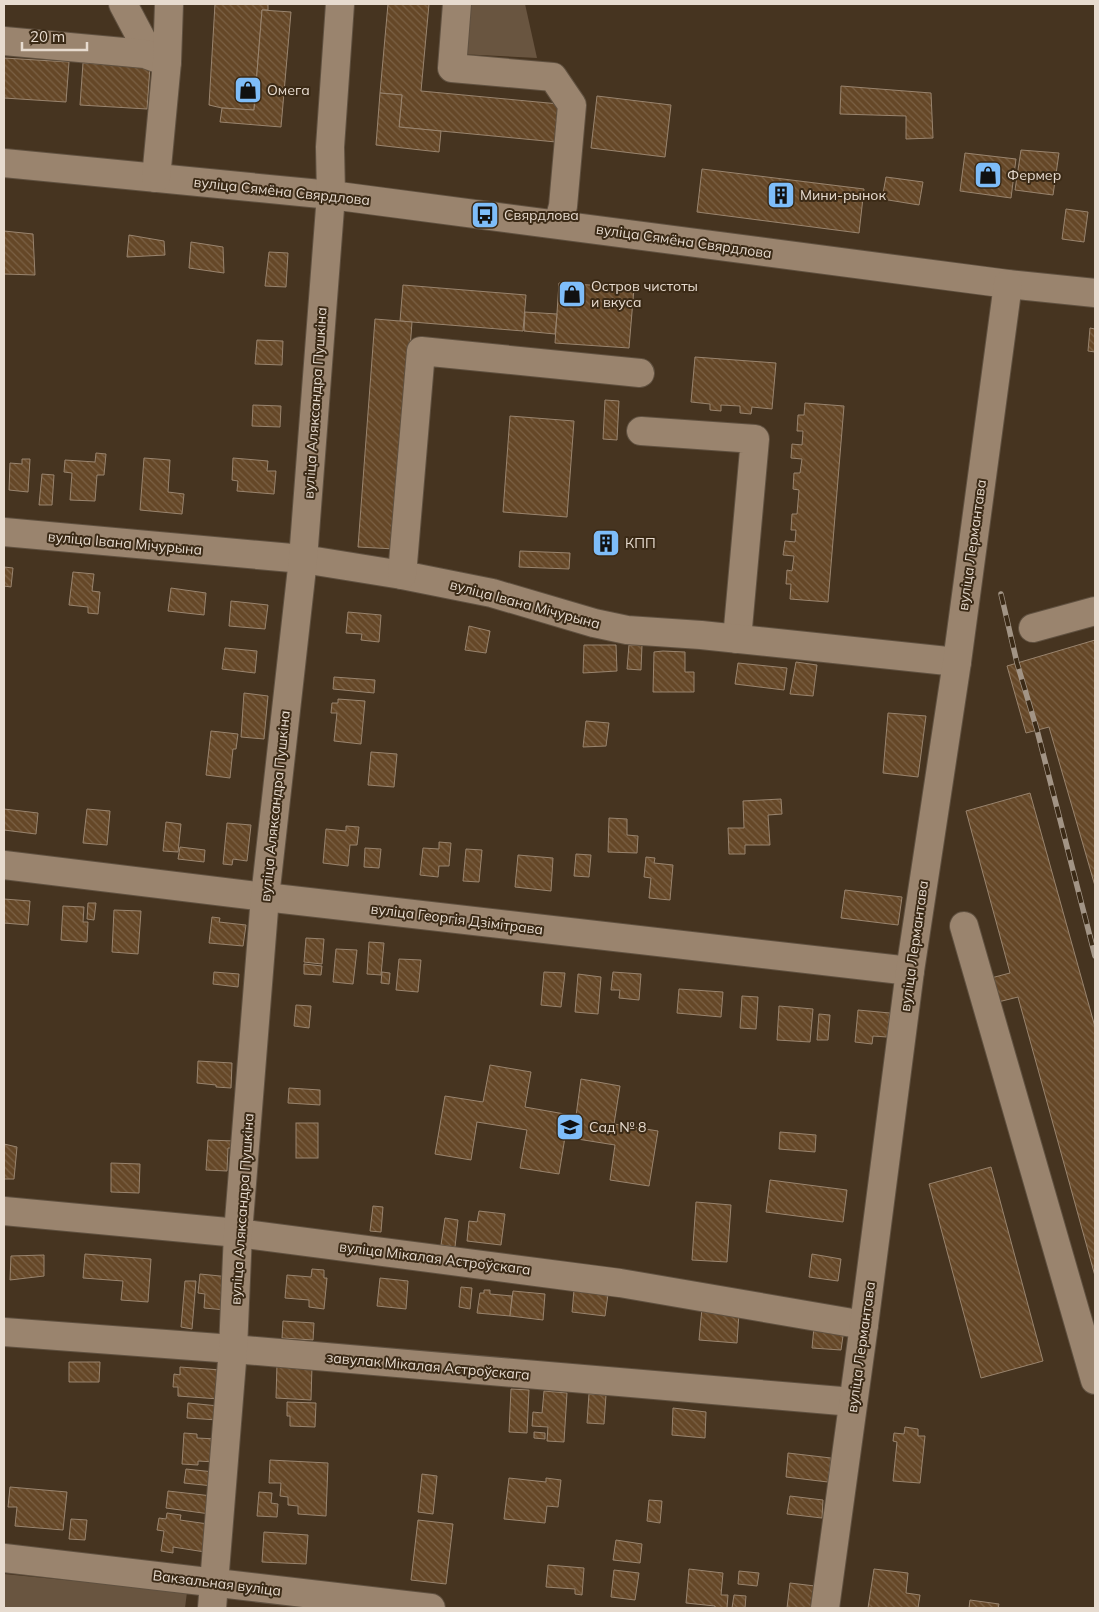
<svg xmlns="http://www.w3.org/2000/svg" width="1099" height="1612" font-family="Mulish,sans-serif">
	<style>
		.park { fill: #695540 }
		.building { fill: url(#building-back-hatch); stroke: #99846e }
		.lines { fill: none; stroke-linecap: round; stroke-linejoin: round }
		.minor-casing { stroke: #605140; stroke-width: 30 }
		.minor { stroke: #9a846e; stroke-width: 28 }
		.rail-casing { stroke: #a29485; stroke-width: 5.5 }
		.rail { stroke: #3b2a16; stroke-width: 4; stroke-dasharray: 11; stroke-linecap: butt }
		.labels { text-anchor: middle; stroke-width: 4; stroke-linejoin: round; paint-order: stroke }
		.poi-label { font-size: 14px; fill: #e7dbcf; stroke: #3b2a16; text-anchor: start }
		.street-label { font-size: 14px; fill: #e7dbcf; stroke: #3b2a16 }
	</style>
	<defs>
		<pattern id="building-back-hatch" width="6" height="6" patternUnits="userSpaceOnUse" patternTransform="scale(1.25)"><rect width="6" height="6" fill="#654727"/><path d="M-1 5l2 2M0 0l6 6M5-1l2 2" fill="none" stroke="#7b6145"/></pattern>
	</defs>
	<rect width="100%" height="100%" fill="#463420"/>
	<g class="park">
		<polygon points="460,4 525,4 537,58 459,54"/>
		<polygon points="4,1574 187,1592 185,1608 4,1608"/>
	</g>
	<g class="building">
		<polygon points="215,4 268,4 268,10 262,10 254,110 222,108 209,105"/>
		<polygon points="388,4 429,4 421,91 559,104 556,142 399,127 402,95 380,93"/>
		<polygon points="262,10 291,12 281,127 220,122 222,108 254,110"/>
		<polygon points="4,58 69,62 66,102 4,98"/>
		<polygon points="83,63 150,67 147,109 80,105"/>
		<polygon points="841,86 931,93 933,138 906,139 906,116 840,114"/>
		<polygon points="380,93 402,95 399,127 441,131 439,152 376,145"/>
		<polygon points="597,96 671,105 665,157 591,148"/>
		<polygon points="1021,150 1059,153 1053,195 1015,190"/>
		<polygon points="965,153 1016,159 1011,198 960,191"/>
		<polygon points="702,169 864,189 859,233 697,212"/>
		<polygon points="886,177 923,182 919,205 882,199"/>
		<polygon points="1066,209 1088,212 1084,242 1062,239"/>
		<polygon points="4,231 33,234 35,275 4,274"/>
		<polygon points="129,235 164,241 165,255 127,257"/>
		<polygon points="191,242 223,247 224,273 189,268"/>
		<polygon points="269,252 288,253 286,287 265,286"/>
		<polygon points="559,283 634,288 629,348 555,343"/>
		<polygon points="403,285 526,295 523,331 400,321"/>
		<polygon points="525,312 557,314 555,334 524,331"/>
		<polygon points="375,319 412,322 395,549 358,547"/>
		<polygon points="1090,328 1095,329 1095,352 1088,351"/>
		<polygon points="257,340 283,341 282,365 255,364"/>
		<polygon points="695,357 776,363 772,409 752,407 751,414 740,413 740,406 721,405 721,411 710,410 710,404 691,402"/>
		<polygon points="605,400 619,401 617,440 603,439"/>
		<polygon points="805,403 844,406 828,602 790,599 791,584 786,584 787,570 792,571 794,556 783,555 785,541 795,542 796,530 791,530 792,514 797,514 799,490 793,489 794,473 800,473 802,459 791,458 792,444 802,445 803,431 797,431 798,415 804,415"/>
		<polygon points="253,405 281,406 280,427 252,426"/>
		<polygon points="510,416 574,421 567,517 503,512"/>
		<polygon points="96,453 106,454 104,475 97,475 95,501 70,500 72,473 64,472 65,460 95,462"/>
		<polygon points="144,458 170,460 168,492 184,494 182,514 140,510"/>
		<polygon points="233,458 268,461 267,471 276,471 274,494 237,491 238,481 232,480"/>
		<polygon points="22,459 30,459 28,492 9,490 10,463 22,464"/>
		<polygon points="42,474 54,475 52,505 39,505"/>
		<polygon points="601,536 611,536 611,550 600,550"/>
		<polygon points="520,551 570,553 569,569 519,567"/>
		<polygon points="4,567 13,568 11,587 4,586"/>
		<polygon points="73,572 94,574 92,591 100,592 98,614 88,613 88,607 69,605"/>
		<polygon points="171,588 206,593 204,615 168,611"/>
		<polygon points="231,601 268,605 265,629 229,626"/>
		<polygon points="348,612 381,615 379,642 361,640 362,634 346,633"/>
		<polygon points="469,626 490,631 486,653 465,650"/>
		<polygon points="1095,640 1095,886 1049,727 1026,733 1007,666"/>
		<polygon points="584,645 616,645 617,671 583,673"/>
		<polygon points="629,645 642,645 641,670 627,669"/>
		<polygon points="225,648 257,651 255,673 222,669"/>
		<polygon points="663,651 685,652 685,672 694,672 694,692 653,692 654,652"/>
		<polygon points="796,662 817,665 813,696 790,694"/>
		<polygon points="738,663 787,668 784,690 735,684"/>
		<polygon points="334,677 375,680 374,693 333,689"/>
		<polygon points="244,693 268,696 264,739 241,737"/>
		<polygon points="338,699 365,701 361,744 334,741 337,713 331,713 332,703 338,703"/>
		<polygon points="888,713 926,716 918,777 883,773"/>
		<polygon points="586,721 609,723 606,746 583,747"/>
		<polygon points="211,731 238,734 236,749 233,749 230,778 206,775"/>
		<polygon points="371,752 397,754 394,787 368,785"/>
		<polygon points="1030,793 1095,1027 1095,1276 1018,997 998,1002 991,978 1010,973 966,811"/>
		<polygon points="781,799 782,814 768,815 770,845 745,845 745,854 729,854 728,828 744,828 743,801"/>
		<polygon points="4,809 38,813 36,834 4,830"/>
		<polygon points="87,809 110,811 107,845 83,843"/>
		<polygon points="609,818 627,819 627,835 638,836 637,853 608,852"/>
		<polygon points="166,822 181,824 178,852 163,851"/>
		<polygon points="227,823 251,825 247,861 233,859 232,865 223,864"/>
		<polygon points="346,826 359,827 357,845 350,845 348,866 323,863 326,829 346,831"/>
		<polygon points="439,842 451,843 449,866 439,866 438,877 420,875 423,848 439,849"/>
		<polygon points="180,847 205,850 204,862 178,859"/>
		<polygon points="365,848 381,849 379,868 364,867"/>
		<polygon points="466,849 482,850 479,882 463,881"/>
		<polygon points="576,854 591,855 589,877 574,876"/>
		<polygon points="518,855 553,858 551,891 515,887"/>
		<polygon points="646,857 655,858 654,863 673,865 670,900 649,898 651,878 644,877"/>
		<polygon points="845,890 902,897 898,925 841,918"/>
		<polygon points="4,899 30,901 28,925 4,923"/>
		<polygon points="88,903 96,903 94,920 87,919"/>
		<polygon points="63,906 84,907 83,922 88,922 87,942 61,940"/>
		<polygon points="114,910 141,911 138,954 112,952"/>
		<polygon points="212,917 220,918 219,922 246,925 243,946 209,943"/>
		<polygon points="306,938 324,939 322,964 304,962"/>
		<polygon points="369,942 384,943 381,975 367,974"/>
		<polygon points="336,949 357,950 353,984 333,982"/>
		<polygon points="399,959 421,960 418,992 396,990"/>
		<polygon points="304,964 322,966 321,975 304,974"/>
		<polygon points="214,972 239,974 238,987 213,984"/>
		<polygon points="382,972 390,973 389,984 381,983"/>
		<polygon points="544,972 565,973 561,1007 541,1005"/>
		<polygon points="613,972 641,974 639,1000 619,998 620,990 611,990"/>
		<polygon points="578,974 601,977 598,1014 575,1012"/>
		<polygon points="679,989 723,992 721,1017 677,1013"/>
		<polygon points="742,996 758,997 756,1029 740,1028"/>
		<polygon points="296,1005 311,1006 309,1028 294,1026"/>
		<polygon points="779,1006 813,1009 810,1042 777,1040"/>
		<polygon points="858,1010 890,1013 887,1037 873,1036 872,1044 855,1042"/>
		<polygon points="819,1014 830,1015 828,1040 817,1040"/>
		<polygon points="198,1061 232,1063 231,1088 216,1087 216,1085 197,1083"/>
		<polygon points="490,1065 531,1072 525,1107 576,1116 581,1079 620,1086 614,1124 658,1131 649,1186 610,1180 615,1145 565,1137 559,1174 520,1168 527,1130 477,1122 471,1160 435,1154 445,1096 483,1102"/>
		<polygon points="289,1088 320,1090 320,1105 288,1103"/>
		<rect x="296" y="1123" width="22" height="35"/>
		<polygon points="780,1132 816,1135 815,1152 779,1149"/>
		<polygon points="208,1140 234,1141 233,1148 228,1148 227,1171 206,1170"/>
		<polygon points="4,1144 17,1147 14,1179 4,1179"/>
		<polygon points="111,1163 140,1164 139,1193 111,1192"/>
		<polygon points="991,1167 1043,1361 981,1378 929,1184"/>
		<polygon points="770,1180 847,1190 843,1222 766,1212"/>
		<polygon points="696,1202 731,1205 727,1262 692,1260"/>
		<polygon points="373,1206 383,1207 381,1232 370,1231"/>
		<polygon points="479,1211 505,1214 501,1245 467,1241 469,1221 477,1222"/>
		<polygon points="445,1218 458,1220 455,1247 441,1245"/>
		<polygon points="85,1254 151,1259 148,1302 121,1300 123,1281 83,1278"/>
		<polygon points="812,1254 841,1259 838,1281 809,1277"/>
		<polygon points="44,1255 44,1276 10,1280 11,1256"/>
		<polygon points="312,1269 324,1270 324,1278 327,1278 324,1309 309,1307 309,1300 285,1298 287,1275 311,1277"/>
		<polygon points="200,1274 230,1277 226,1310 204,1308 205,1294 198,1293"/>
		<polygon points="380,1278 408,1281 406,1309 377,1306"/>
		<polygon points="185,1281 196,1281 192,1329 181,1327"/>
		<polygon points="461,1287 472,1288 470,1309 459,1307"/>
		<polygon points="484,1290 490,1290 490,1294 512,1296 510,1316 477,1313 480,1293 484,1293"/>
		<polygon points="574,1290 608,1294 605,1316 572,1312"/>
		<polygon points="513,1291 545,1294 543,1320 510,1316"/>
		<polygon points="702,1308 739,1313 737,1343 699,1340"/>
		<polygon points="283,1321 314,1323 313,1340 282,1338"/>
		<polygon points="814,1327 844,1329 841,1350 812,1348"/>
		<polygon points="69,1362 100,1362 99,1382 69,1382"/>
		<polygon points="277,1364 312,1366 311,1400 276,1398"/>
		<polygon points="180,1367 221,1370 219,1399 178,1396 178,1387 173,1387 174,1374 180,1375"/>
		<polygon points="511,1389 529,1390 527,1433 509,1432"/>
		<polygon points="544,1391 567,1393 564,1442 547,1441 548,1427 532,1426 533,1412 542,1413"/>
		<polygon points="589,1394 606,1395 604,1424 587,1423"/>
		<polygon points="287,1402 316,1403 315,1427 290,1426 290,1416 287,1416"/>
		<polygon points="188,1403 219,1406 218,1420 187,1418"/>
		<polygon points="673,1408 706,1412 705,1438 672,1435"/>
		<polygon points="905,1427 918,1429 918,1436 925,1436 920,1483 893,1481 897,1442 893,1441 894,1433 904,1434"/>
		<polygon points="534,1432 545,1433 545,1439 534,1438"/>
		<polygon points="184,1433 197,1434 197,1438 217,1439 215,1462 198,1461 198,1465 182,1464"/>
		<polygon points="788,1453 831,1458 828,1482 786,1477"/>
		<polygon points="270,1460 328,1463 326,1516 298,1514 298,1506 288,1505 288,1497 280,1496 281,1483 269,1483"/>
		<polygon points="186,1469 214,1472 213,1486 184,1483"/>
		<polygon points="422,1474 437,1476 433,1514 418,1512"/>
		<polygon points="509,1478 546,1482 546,1478 561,1480 558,1507 547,1506 545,1523 504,1519"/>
		<polygon points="10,1487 67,1492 63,1530 15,1526 17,1507 8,1507"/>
		<polygon points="168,1491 212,1496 210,1514 166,1508"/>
		<polygon points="259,1492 272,1493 271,1503 278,1504 277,1517 257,1516"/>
		<polygon points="790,1496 823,1500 822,1518 787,1514"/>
		<polygon points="649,1500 662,1501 660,1523 647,1521"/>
		<polygon points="167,1513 181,1515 180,1520 208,1524 205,1552 173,1547 173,1553 161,1551 164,1531 157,1530 159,1518 166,1519"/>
		<polygon points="71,1519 87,1520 85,1540 69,1539"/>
		<polygon points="418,1520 453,1524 446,1584 411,1580"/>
		<polygon points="264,1532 308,1535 306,1564 262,1562"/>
		<polygon points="616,1540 642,1544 640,1563 613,1560"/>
		<polygon points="548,1565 584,1568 582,1595 575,1594 575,1589 546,1587"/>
		<polygon points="689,1569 723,1573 721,1595 728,1595 727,1608 715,1608 715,1606 686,1603"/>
		<polygon points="874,1569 908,1573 906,1593 920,1595 918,1608 868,1608"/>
		<polygon points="614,1570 639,1573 635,1600 611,1597"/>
		<polygon points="739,1571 759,1573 757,1586 738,1584"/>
		<polygon points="790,1583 815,1586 813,1608 787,1608"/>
		<polygon points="734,1595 746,1596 745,1608 732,1608"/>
		<polygon points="970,1600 999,1604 998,1608 969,1608"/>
	</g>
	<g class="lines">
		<g class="minor-casing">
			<g id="minor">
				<polyline points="123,4 150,55"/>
				<polyline points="457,4 452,68 553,77 572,105 563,206 558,224"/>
				<polyline points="4,41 145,54 167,62"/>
				<polyline points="4,163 331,195 1008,284 1095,293"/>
				<polyline points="156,178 167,62 169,4"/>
				<polyline points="641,431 755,439 737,639"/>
				<polyline points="4,532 303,559 402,575 492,593 594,623 627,630 701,635 957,662"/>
				<polyline points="402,575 421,351 640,373"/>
				<polyline points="1033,628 1095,611"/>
				<polyline points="4,865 265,897 910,971"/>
				<polyline points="964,926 1095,1380"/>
				<polyline points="4,1211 238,1233 620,1283 864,1325"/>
				<polyline points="4,1332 233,1349 853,1402"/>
				<polyline points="4,1558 431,1608"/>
				<polyline points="212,1608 233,1349 238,1233 265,897 303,559 331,195 330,147 340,4"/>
				<polyline points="825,1608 864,1325 910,971 957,662 1008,284"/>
			</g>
		</g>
		<use href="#minor" class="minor"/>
		<g class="rail-casing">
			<polyline id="rail" points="1001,594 1017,663 1037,730 1095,956"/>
		</g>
		<use href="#rail" class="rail"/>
	</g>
	<defs>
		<g id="shop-square" transform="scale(1.4375)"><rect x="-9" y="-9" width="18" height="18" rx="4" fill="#7ebdf9" stroke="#3b2a16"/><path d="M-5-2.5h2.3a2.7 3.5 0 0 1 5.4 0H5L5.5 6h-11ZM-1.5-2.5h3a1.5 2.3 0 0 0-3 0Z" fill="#111"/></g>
		<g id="building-square" transform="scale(1.4375)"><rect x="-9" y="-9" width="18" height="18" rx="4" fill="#7ebdf9" stroke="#3b2a16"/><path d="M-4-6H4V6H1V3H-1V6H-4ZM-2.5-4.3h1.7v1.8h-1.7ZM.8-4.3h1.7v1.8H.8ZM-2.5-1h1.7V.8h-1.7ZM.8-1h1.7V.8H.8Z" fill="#111"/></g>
		<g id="bus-square" transform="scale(1.4375)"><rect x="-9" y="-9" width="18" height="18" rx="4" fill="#7ebdf9" stroke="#3b2a16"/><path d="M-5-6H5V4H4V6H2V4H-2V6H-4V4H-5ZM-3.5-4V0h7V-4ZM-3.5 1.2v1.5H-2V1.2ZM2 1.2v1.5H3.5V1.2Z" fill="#111"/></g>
		<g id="school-square" transform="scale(1.4375)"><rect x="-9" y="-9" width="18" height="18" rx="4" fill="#7ebdf9" stroke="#3b2a16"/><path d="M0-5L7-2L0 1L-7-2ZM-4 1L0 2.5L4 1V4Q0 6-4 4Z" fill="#111"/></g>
	</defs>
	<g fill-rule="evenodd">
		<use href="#shop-square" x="248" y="90"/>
		<use href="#shop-square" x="988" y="175"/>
		<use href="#building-square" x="781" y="195"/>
		<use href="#bus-square" x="485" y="215"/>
		<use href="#shop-square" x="572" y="294"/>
		<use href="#building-square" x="606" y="543"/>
		<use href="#school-square" x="570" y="1127"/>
	</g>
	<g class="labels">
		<g class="poi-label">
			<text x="267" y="95">Омега</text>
			<text x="1007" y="180">Фермер</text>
			<text x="800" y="200">Мини-рынок</text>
			<text x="504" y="220">Свярдлова</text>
			<text x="591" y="291">Остров чистоты<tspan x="591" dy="16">и вкуса</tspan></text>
			<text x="625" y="548">КПП</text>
			<text x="589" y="1132">Сад № 8</text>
		</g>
		<g class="street-label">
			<text transform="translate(282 191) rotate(6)" y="5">вуліца Сямёна Свярдлова</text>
			<text transform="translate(684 241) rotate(8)" y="5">вуліца Сямёна Свярдлова</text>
			<text transform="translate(315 403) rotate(-86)" y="5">вуліца Аляксандра Пушкіна</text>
			<text transform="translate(125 543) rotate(5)" y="5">вуліца Івана Мічурына</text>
			<text transform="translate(972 545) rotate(-82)" y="5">вуліца Лермантава</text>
			<text transform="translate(525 604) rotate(15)" y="5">вуліца Івана Мічурына</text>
			<text transform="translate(275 806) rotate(-84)" y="5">вуліца Аляксандра Пушкіна</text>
			<text transform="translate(457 919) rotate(7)" y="5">вуліца Георгія Дзімітрава</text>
			<text transform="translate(914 946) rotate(-82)" y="5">вуліца Лермантава</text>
			<text transform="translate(242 1209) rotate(-86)" y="5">вуліца Аляксандра Пушкіна</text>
			<text transform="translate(435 1258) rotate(7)" y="5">вуліца Мікалая Астроўскага</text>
			<text transform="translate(861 1347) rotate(-82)" y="5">вуліца Лермантава</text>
			<text transform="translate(428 1366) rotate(5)" y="5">завулак Мікалая Астроўскага</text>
			<text transform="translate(217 1583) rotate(7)" y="5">Вакзальная вуліца</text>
		</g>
	</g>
	<rect width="1099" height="1612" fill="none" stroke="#e7dbcf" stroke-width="10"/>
	<path d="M22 42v8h65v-8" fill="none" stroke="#e7dbcf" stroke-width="2.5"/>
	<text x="30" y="42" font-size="15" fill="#e7dbcf" stroke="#3b2a16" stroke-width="4" paint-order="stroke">20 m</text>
</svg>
